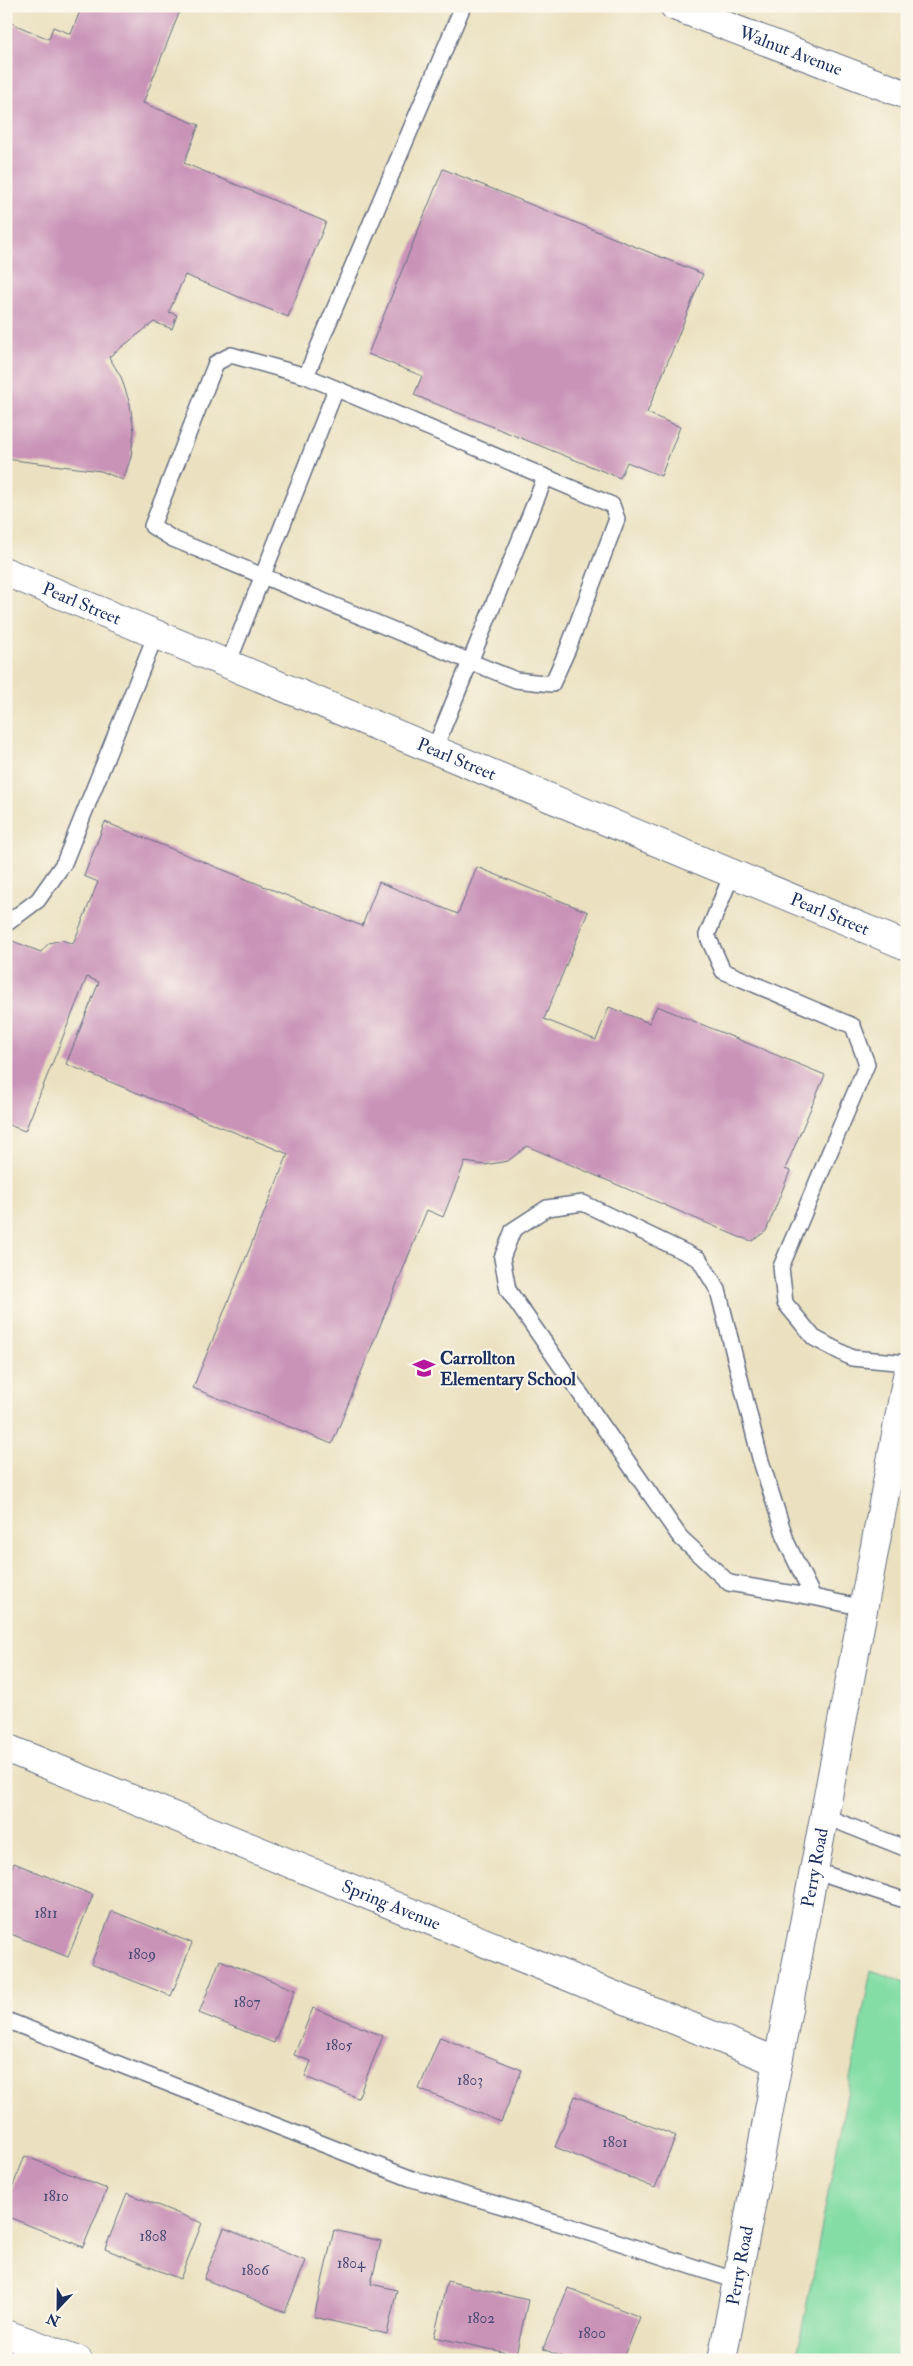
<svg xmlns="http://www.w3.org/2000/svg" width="913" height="2366" font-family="'IM FELL Double Pica',serif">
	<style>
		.green { fill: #83dda4; stroke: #4f8681 }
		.building { fill: #c993b8 }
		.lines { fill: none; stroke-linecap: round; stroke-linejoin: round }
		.lane-casing { stroke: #646d80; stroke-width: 18 }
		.street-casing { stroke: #646d80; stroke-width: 30 }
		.secondary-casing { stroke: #646d80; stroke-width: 30 }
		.lane { stroke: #fff; stroke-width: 15 }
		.street { stroke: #fff; stroke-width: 28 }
		.secondary { stroke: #fff; stroke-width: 28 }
		.labels { text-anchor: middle; stroke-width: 4; stroke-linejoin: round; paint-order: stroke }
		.number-label { font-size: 15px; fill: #464874 }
		.street-label { font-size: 18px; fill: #1b2f5e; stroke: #fbf7ec }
		.poi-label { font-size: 18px; font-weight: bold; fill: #1b2f5e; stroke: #fbf7ec; text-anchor: start }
	</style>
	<rect width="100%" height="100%" fill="#fbf7ec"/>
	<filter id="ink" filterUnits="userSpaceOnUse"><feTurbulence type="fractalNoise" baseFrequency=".02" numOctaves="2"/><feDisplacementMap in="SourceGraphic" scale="10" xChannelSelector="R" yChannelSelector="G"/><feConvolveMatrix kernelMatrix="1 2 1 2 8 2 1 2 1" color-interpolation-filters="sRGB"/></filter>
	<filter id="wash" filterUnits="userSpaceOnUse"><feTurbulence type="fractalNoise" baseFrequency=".0096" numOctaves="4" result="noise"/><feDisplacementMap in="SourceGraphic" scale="20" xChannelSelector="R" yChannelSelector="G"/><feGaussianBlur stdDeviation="1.12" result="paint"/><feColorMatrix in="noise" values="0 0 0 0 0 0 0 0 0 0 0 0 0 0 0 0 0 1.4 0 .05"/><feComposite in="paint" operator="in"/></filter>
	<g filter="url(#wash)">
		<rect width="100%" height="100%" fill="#ebe1c0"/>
		<polygon class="green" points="871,1970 907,1983 907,2360 796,2360"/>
		<g id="blocks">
			<g class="building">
				<polygon points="82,6 182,6 143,103 199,125 184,163 326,222 288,317 185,275 169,312 177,315 172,329 154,322 109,357 121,377 130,404 134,431 131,457 123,480 101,471 6,459 6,21 49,39 53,27 71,34"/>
				<polygon points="443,169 703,274 647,413 680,427 661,476 627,462 620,478 414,395 422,376 368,354"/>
				<polygon points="105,822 362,926 379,882 458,914 477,867 588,912 544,1019 596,1040 609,1007 649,1023 657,1006 825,1075 785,1169 790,1171 766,1231 752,1241 739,1237 527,1146 508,1161 485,1165 465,1162 443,1217 427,1210 332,1444 193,1388 288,1154 66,1064 99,982 87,977 25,1131 6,1124 6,948 10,940 41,952 49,943 62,940 73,944 98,882 84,876"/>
				<polygon points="14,1863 93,1895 68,1957 6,1932 6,1881"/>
				<polygon points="112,1911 192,1943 171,1996 91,1964"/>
				<polygon points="220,1960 295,1990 274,2043 199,2013"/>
				<polygon points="313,2008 383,2036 358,2098 305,2077 311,2061 294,2055"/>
				<polygon points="440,2037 522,2070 501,2122 419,2089"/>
				<polygon points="575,2096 676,2136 655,2188 555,2147"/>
				<polygon points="25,2156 107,2189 83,2247 6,2216 6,2203"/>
				<polygon points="127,2193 202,2223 180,2279 105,2249"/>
				<polygon points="224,2228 306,2261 285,2312 204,2279"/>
				<polygon points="334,2230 381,2241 371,2284 397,2290 387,2334 314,2317"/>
				<polygon points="447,2281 528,2300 516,2355 434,2337"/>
				<polygon points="568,2288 640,2317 623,2360 570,2360 543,2349"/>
			</g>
		</g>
	</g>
	<g filter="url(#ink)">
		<use href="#blocks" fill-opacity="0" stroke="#646d80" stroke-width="1"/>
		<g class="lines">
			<g class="lane-casing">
				<g id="lane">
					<polyline points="306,376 612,505 617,519 567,651 552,684 516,680 471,662 173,539 152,526 216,363 231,355 306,376 463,6"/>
					<polyline points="228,664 336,389"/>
					<polyline points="434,750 545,478"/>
					<polyline points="732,874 707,935 723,971 853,1026 867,1064 781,1267 785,1303 814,1338 852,1358 907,1363"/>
					<polyline points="6,924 38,900 64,863 156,634"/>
					<polyline points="813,1597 787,1543 760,1458 718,1290 699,1259 583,1203 547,1208 513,1230 502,1258 508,1290 680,1537 729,1583 813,1597 864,1608"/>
					<polyline points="824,1816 907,1849"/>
					<polyline points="813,1870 907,1901"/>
					<polyline points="6,2020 412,2179 569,2226 737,2281"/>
				</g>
			</g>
			<g class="street-casing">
				<g id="street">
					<path id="s1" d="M 674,6 L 907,95"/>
					<path id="s2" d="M 6,572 L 907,946"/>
					<path id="s3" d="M 6,1748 L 778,2062"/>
					<polyline points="6,2334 78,2360"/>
				</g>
			</g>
			<g class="secondary-casing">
				<g id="secondary">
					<path id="s4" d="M 722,2360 L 907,1376"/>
				</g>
			</g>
			<use href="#lane" class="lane"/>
			<use href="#street" class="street"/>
			<use href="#secondary" class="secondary"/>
		</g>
	</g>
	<defs>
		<g id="school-bare" transform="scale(1.725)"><path d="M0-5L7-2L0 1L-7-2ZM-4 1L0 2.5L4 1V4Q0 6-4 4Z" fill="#b5179e" stroke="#fbf7ec" stroke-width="2.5" paint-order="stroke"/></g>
	</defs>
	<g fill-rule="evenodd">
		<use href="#school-bare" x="424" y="1368"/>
	</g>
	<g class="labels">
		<g class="number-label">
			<text x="46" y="1918">1811</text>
			<text x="142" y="1959">1809</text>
			<text x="247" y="2007">1807</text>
			<text x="339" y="2050">1805</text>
			<text x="470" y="2085">1803</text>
			<text x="615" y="2147">1801</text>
			<text x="56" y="2201">1810</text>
			<text x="153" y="2241">1808</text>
			<text x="351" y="2268">1804</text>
			<text x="255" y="2275">1806</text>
			<text x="481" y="2323">1802</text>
			<text x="592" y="2338">1800</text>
		</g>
		<g class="street-label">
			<text dy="6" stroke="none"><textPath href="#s1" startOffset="125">Walnut Avenue</textPath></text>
			<text dy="6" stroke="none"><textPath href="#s2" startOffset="82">Pearl Street</textPath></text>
			<text dy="6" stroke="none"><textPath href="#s2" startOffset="488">Pearl Street</textPath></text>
			<text dy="6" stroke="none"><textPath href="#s2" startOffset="892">Pearl Street</textPath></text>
			<text dy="6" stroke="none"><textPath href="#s4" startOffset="501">Perry Road</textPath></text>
			<text dy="6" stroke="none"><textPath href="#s3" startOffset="416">Spring Avenue</textPath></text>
			<text dy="6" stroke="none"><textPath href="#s4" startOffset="96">Perry Road</textPath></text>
		</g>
		<g class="poi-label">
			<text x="440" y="1364">Carrollton<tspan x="440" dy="21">Elementary School</tspan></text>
		</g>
	</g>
	<rect width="913" height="2366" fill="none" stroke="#fbf7ec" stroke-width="25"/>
	<g transform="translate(58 2308) rotate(202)" stroke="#fbf7ec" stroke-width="4" paint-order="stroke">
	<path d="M0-4L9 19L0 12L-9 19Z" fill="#1b2f5e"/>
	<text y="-8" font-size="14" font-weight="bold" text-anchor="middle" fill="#1b2f5e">N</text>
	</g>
</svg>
